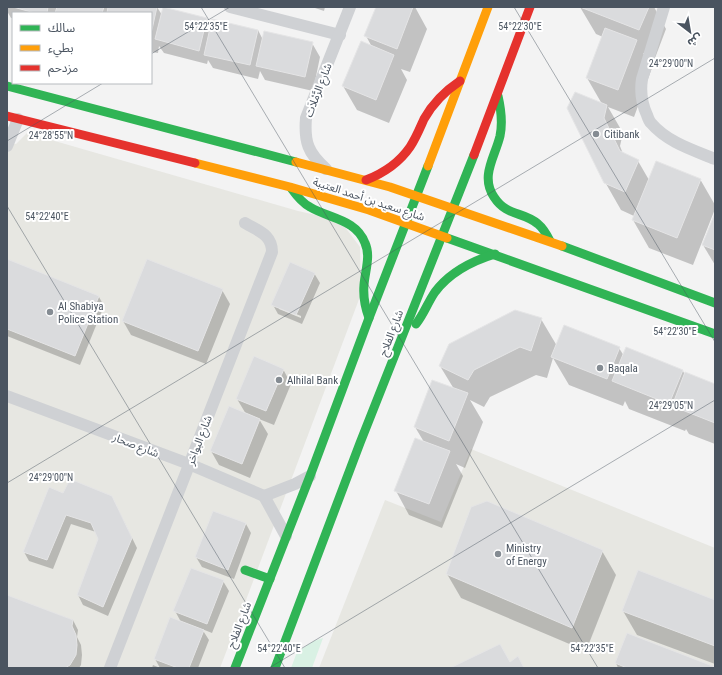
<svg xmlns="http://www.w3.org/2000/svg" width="722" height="675" font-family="'Roboto Condensed','Noto Sans Arabic',sans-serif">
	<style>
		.commercial { fill: #e7e7e2 }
		.green { fill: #d9f1e4 }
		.shadow { fill: #0003; fill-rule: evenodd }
		.building { fill: #dadbdd; stroke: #e5e5e6 }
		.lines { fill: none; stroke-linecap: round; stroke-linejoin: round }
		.street { stroke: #cfd1d4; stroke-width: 12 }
		.fast { stroke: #30b455; stroke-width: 9 }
		.slow { stroke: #ff9f0a; stroke-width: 9 }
		.jam { stroke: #e5322d; stroke-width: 9 }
		.ticks { fill: none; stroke: #4a5460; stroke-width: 1; stroke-opacity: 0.45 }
		.poi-dot { fill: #858c93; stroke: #fff; stroke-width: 1.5 }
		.labels { text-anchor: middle; stroke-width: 4; stroke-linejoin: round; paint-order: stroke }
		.street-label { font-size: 11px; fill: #4a5460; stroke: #fff }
		.poi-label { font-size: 11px; fill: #4a5460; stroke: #fff; text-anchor: start }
		.ticks-label { font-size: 10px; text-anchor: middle; fill: #4a5460; stroke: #fff; stroke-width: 4; stroke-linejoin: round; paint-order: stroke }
	</style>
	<rect width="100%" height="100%" fill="#f3f3f3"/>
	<g class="commercial">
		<polygon points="27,133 298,211 316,215 345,227 360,247 361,294 243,608 220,668 7,668 7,142 16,144"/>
		<polygon points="471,449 715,548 715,668 319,668 385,500 441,522"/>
	</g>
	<polygon class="green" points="323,638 312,668 291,668 297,652 314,641"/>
	<g class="shadow">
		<polygon points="7,7 157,7 162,15 207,19 211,27 258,30 263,40 312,43 320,57 313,91 265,80 260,71 258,79 213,68 208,60 207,64 164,53 159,46 158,53 151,52 151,13 13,13 13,18 11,18 7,11"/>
		<polygon points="312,7 325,7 324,11"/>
		<polygon points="377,7 415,7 427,29 410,72 401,69 407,80 389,123 357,110 343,86 372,47 366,36"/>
		<polygon points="580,7 654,7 666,29 655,58 643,53 652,68 634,117 608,107 623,133 620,146 623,154 638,161 649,180 700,179 715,205 715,209 693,265 649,248 633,220 634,216 621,210 605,182 602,104 587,78 603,37 596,34"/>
		<polygon points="715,215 715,265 703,245"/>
		<polygon points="7,260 99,297 104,306 80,365 7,336"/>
		<path d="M 314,273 L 320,283 L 302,324 L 278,314 L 273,305 ZM 279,307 L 301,316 L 301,318 L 279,309 Z"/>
		<polygon points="222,290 230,304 206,364 131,335 123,321"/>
		<polygon points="541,319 557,346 619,348 624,356 627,348 683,371 685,375 715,385 715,444 689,434 686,429 685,431 629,409 625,401 623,406 569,385 553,358 547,378 536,375 490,397 484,407 470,400 483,422 465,468 456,464 463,476 442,528 409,515 396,491 424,442 415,427 454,389 440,366"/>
		<polygon points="283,369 291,384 274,425 259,419 268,434 250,478 219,465 211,451 246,414 237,399"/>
		<polygon points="63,494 117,507 137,548 108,616 83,605 78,595 100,539 96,532 71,524 53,569 29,561 24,552"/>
		<polygon points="246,524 251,533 234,579 202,567 196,557"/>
		<polygon points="602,551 616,575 586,651 461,598 447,574"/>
		<polygon points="223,581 229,591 212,633 202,629 209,640 198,668 160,668 155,659 181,622 175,611"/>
		<polygon points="7,596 73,620 78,630 77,637 81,645 82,655 81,665 79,668 7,668"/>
		<polygon points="715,601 715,664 637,635 623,611"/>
		<polygon points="616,663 714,668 618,668"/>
		<polygon points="153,665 160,668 152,668"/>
	</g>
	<g class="building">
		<polygon points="13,7 48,7 47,13 35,13"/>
		<polygon points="57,7 104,7 102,13 55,13"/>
		<polygon points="108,7 157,7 151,34 151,13 107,13"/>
		<polygon points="163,7 207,18 199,51 155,39"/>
		<polygon points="376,7 413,7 397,49 364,36"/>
		<polygon points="580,7 649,7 639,30"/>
		<polygon points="212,19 258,30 250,65 204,55"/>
		<polygon points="605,28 637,40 618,90 586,78"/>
		<polygon points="264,31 313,42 305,77 256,66"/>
		<polygon points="361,41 394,55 376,100 342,86"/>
		<polygon points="575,92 607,105 604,118 620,151 639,160 625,192 604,183 567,108"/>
		<polygon points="656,161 701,179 677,238 632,220"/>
		<polygon points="715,213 715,250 702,245"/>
		<polygon points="7,259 99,296 75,356 7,329"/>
		<polygon points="147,259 223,289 198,351 122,321"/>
		<polygon points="290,262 315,273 296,315 271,305"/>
		<polygon points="515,310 542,318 531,351 520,347 474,370 468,380 439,366 449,344"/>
		<polygon points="564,325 620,347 607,379 551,357"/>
		<polygon points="626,347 683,370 669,404 612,381"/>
		<polygon points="254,356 284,369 266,411 236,399"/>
		<polygon points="685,372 715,384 715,423 672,406"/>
		<polygon points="432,380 468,393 449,441 414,427"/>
		<polygon points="229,406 260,419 242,464 210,451"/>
		<polygon points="415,438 450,451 429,504 394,491"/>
		<polygon points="70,479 112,496 132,538 103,607 77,595 98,539 91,523 66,515 47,560 23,552 49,487 63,493"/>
		<polygon points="487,501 603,550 572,628 446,574 471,507"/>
		<polygon points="213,511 246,523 228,570 195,557"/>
		<polygon points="191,568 224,580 207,624 173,611"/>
		<polygon points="638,570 715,600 715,646 622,611"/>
		<polygon points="7,595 73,620 72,626 76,635 77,645 76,655 70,665 65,668 11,668 7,667"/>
		<polygon points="170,617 204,630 189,668 178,668 154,659"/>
		<polygon points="627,633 715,667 715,668 627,668 615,663"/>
		<polygon points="500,644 510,662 518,656 524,668 450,668"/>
	</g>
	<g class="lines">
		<g class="street">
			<polyline points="230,7 340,35"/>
			<path d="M 664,7 L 642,79 C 640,92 641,102 647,115 C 648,118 649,121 651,123 C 667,142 693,150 715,159"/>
			<polyline points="7,146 18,119"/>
			<path d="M 326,169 C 308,153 304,142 306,118 L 350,7"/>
			<polyline points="7,396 189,464 264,496 286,536"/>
			<polyline points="264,496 295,484 310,476"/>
			<path d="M 110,668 L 272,252 C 272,234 258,231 245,223"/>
		</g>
		<g class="fast">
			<polyline points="7,86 296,162"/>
			<path d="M 498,96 C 501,109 503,122 500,136 C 495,157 480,176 494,197 C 507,217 523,211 538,224 C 543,228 547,235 550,241"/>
			<path d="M 291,188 C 296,195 302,203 310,207 C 330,219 356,219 365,243 C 371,256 365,271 364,285 C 363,296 365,307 369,318"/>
			<polyline points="447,238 715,334"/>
			<polyline points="562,246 715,303"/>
			<path d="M 416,324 C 424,314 428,302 435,292 C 450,272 472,261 495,254"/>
			<polyline points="245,570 270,579"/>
			<polyline points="235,668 310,476 369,318 428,166"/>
			<polyline points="275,668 360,443 474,155"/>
		</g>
		<g class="slow">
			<polyline points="296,162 390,187 562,246"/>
			<polyline points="195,163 290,187 369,210 447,238"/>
			<polyline points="428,166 488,7"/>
		</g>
		<g class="jam">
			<polyline points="7,116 195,163"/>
			<polyline points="474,155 530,7"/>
			<path d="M 366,180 C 384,173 399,163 410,147 C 416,138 420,128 424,119 C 433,103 445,91 460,81"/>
		</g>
	</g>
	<path class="ticks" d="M 201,7 L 598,668M 514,7 L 715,342M 151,54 L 230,7M 7,141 L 103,83M 7,206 L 285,668M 7,483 L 715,58M 269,668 L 715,400"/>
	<g class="poi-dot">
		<circle cx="596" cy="134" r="4"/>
		<circle cx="50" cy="312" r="4"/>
		<circle cx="600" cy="368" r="4"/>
		<circle cx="279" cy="380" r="4"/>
		<circle cx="498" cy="554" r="4"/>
	</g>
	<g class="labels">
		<g class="street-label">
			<text transform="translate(318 90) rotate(-69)" y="4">شارع الرَّمْلاَت</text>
			<text transform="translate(369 199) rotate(18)" y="4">شارع سعيد بن أحمد العتيبة</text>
			<text transform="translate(391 333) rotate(-69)" y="4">شارع الفلاح</text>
			<text transform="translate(199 440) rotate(-69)" y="4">شارع البواخر</text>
			<text transform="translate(136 445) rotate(21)" y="4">شارع صحار</text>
			<text transform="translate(239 625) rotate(-69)" y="4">شارع الفلاح</text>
		</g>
		<g class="poi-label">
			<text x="604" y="138">Citibank</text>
			<text x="58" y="310">Al Shabiya<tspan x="58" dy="13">Police Station</tspan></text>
			<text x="608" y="372">Baqala</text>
			<text x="287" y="384">Alhilal Bank</text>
			<text x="506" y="552">Ministry<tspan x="506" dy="13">of Energy</tspan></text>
		</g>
	</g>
	<g class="ticks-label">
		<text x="206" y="30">54°22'35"E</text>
		<text x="520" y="30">54°22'30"E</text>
		<text x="671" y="67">24°29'00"N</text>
		<text x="51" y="139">24°28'55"N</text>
		<text x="47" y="220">54°22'40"E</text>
		<text x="675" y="335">54°22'30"E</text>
		<text x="671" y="409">24°29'05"N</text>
		<text x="51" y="481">24°29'00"N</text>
		<text x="279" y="652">54°22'40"E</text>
		<text x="592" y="652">54°22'35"E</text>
	</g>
	<rect width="722" height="675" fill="none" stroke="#4a5460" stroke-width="16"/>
	<rect x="12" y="12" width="140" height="72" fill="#ffffff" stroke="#b7bbbf"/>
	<rect x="20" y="25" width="20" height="6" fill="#30b455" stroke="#b7bbbf"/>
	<text x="48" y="32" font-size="12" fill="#4a5460">سالك</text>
	<rect x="20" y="45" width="20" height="6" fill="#ff9f0a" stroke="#b7bbbf"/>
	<text x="48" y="52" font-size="12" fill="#4a5460">بطيء</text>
	<rect x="20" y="65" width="20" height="6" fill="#e5322d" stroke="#b7bbbf"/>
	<text x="48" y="72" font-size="12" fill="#4a5460">مزدحم</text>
	<g transform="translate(690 32) rotate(149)" stroke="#ffffff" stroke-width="3" paint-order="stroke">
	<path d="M0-3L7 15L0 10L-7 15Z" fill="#4a5460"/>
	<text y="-6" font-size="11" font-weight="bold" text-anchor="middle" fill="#4a5460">ش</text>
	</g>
</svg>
